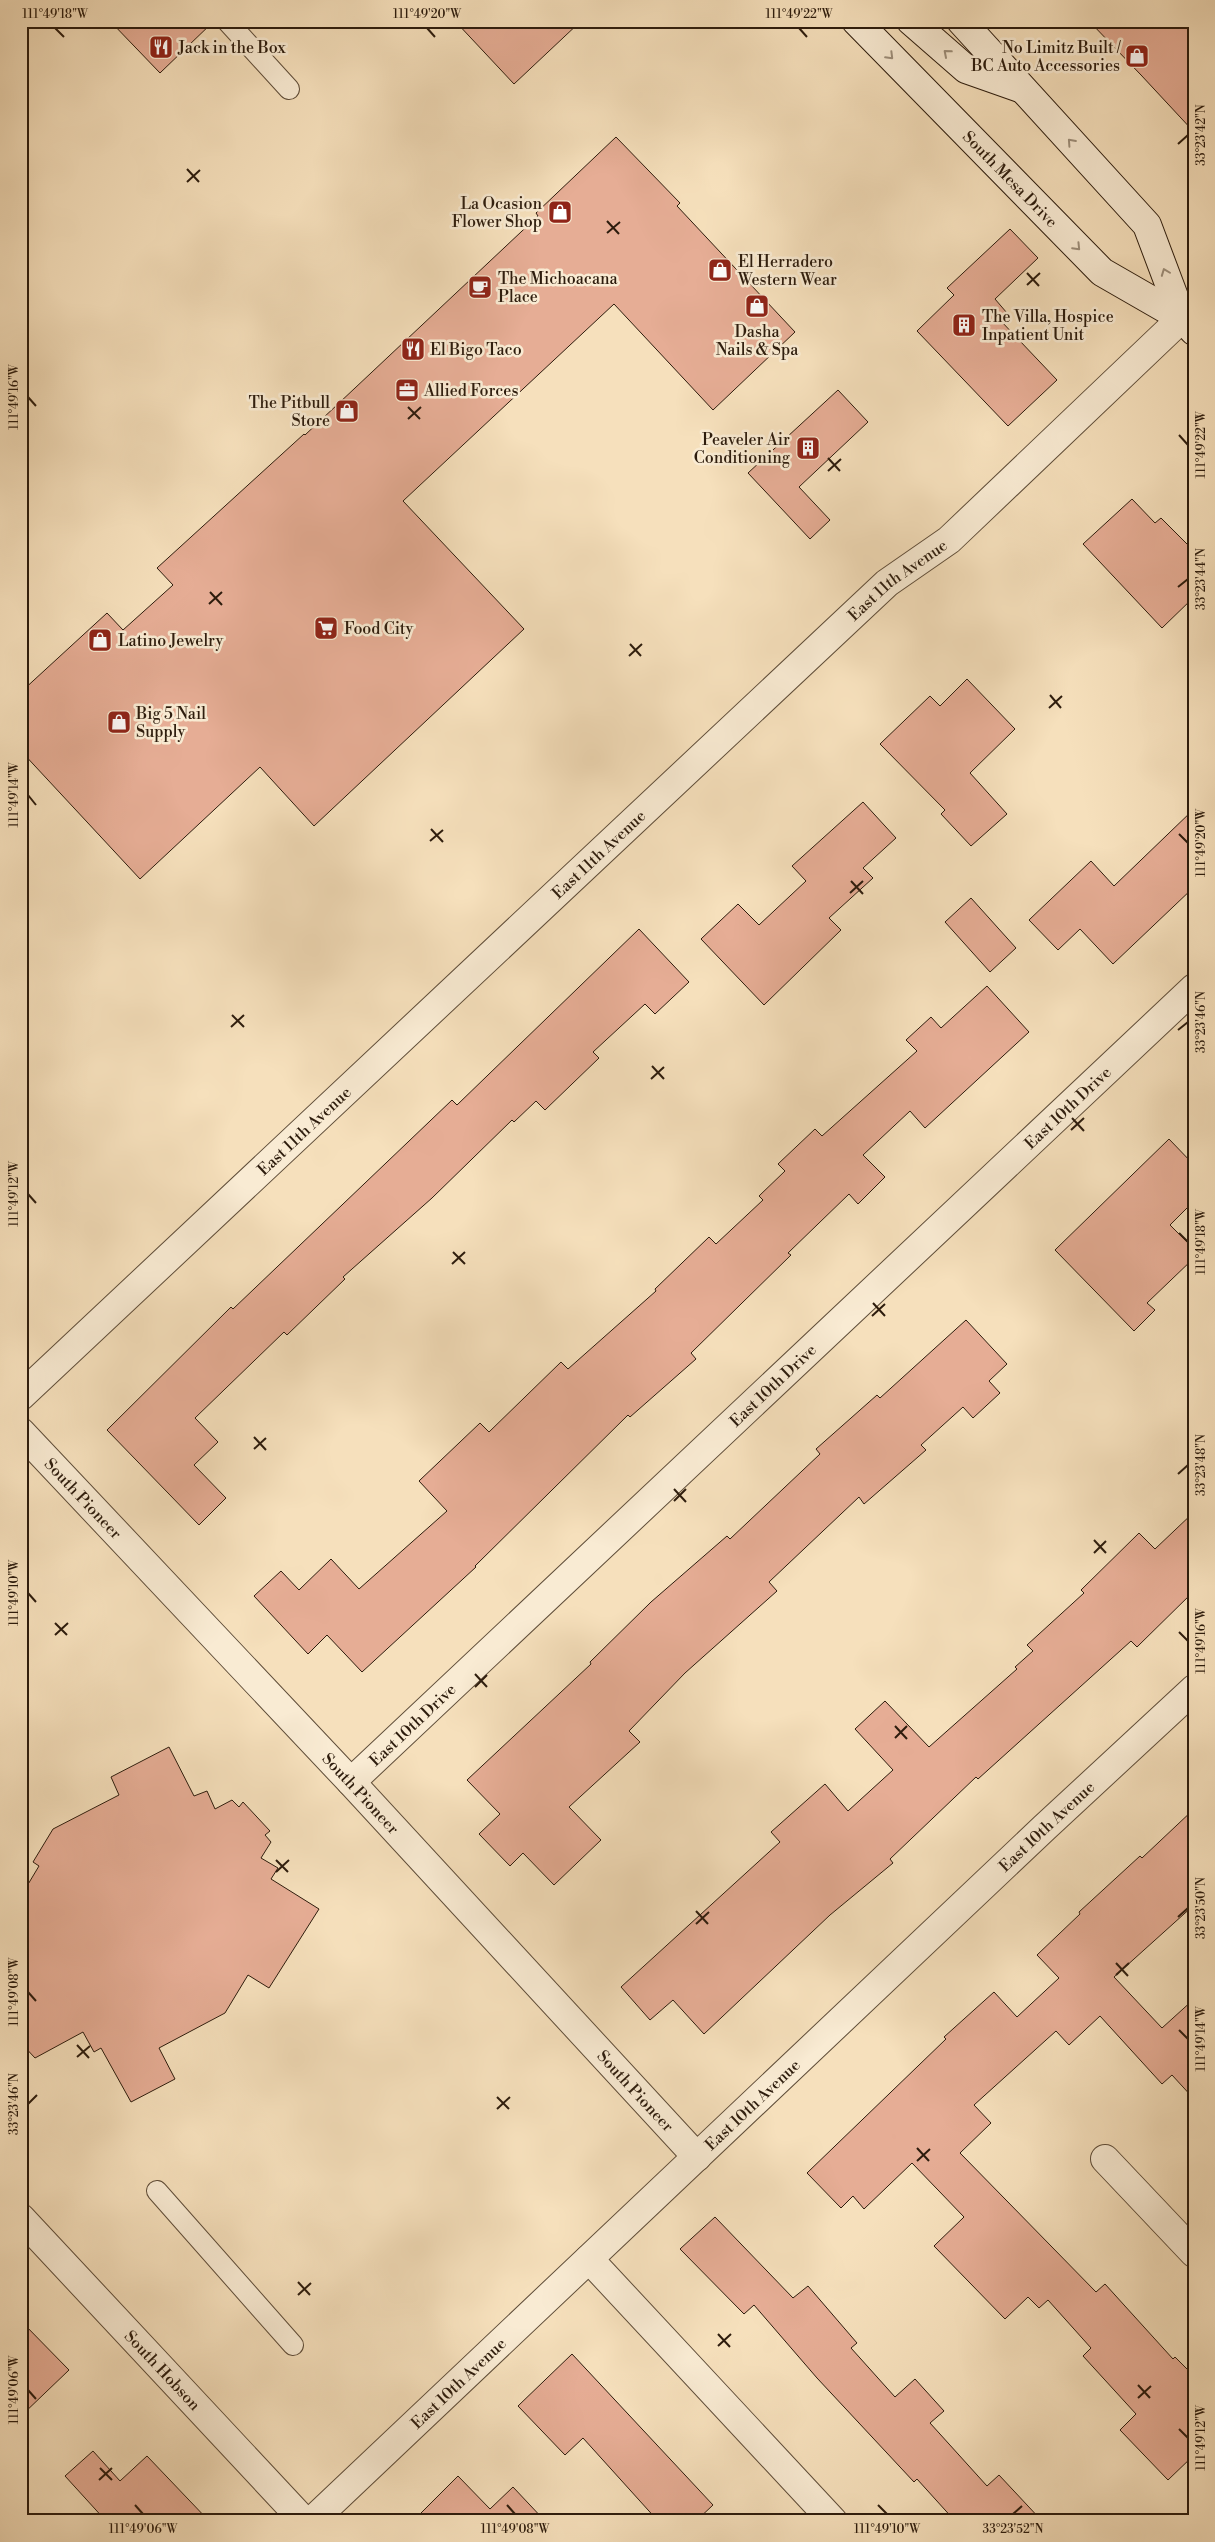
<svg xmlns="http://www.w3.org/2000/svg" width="1215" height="2542" font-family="'Libre Bodoni',serif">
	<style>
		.building { fill: #e6ad95; stroke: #2d1c0d }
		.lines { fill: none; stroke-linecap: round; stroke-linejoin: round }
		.service-casing { stroke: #5f4d39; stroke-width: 22 }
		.minor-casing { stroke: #5f4d39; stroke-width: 30 }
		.secondary-casing { stroke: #2d1c0d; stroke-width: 30 }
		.service { stroke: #f9ebd3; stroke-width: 20 }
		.minor { stroke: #f9ebd3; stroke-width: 28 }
		.secondary { stroke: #f9ebd3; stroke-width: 28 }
		.oneway { stroke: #9d8e7a }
		.ticks { fill: none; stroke: #2d1c0d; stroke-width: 2 }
		.labels { text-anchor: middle; stroke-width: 5; stroke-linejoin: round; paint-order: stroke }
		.poi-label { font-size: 16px; fill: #2d1c0d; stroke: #f9ebd3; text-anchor: start }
		.street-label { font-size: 16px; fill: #2d1c0d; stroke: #f9ebd3 }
		.neatline { fill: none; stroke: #2d1c0d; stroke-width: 2 }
		.ticks-label { font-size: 12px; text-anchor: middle; fill: #2d1c0d }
	</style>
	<rect width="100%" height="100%" fill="#f6e0bc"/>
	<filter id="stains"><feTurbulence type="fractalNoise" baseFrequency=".004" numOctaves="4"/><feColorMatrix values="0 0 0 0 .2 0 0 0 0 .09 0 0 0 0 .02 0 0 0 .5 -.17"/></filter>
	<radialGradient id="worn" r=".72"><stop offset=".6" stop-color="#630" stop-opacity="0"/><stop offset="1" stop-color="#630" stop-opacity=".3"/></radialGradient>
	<g class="building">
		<polygon points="110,21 214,21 160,73"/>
		<polygon points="455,21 581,21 514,84"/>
		<polygon points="1089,21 1194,21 1194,132 1141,75"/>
		<polygon points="616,137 680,203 677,206 795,332 713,410 614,304 403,501 524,629 314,826 260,767 140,879 21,751 21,692 107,613 123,630 173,585 157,568 304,434 305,435 538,216 536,213"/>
		<polygon points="1010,229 1038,258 995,299 1007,313 1000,320 1057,380 1008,426 917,331 954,295 947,288"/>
		<polygon points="838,390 868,422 799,487 830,520 810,539 748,473"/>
		<polygon points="1132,499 1155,523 1161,518 1194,551 1194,597 1162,628 1083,544"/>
		<polygon points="967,679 1015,729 970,773 1007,814 971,846 941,814 945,810 880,744 930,696 940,706"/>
		<polygon points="863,802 896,838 863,868 873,878 829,918 841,930 764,1005 701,939 738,904 759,925 806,881 792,866"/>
		<polygon points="1194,809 1194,887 1113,964 1080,929 1058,950 1029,920 1091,861 1114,886"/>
		<polygon points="971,898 1016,948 990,972 945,922"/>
		<polygon points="639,929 689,982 655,1014 645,1004 593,1052 599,1058 545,1110 536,1101 514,1122 512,1120 432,1198 343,1277 345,1279 287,1335 284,1332 195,1418 218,1442 194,1465 226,1498 199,1525 107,1430 231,1307 233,1309 452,1100 457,1105"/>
		<polygon points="987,986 1029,1032 925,1128 910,1111 863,1155 885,1177 858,1204 849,1194 788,1253 791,1255 691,1353 696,1359 630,1417 628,1415 475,1566 476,1567 362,1672 327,1635 308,1654 254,1596 281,1571 299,1590 331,1559 359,1589 447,1511 419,1481 480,1423 489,1432 561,1362 568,1369 656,1291 655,1289 709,1237 716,1244 763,1200 759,1196 785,1171 778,1164 815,1129 822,1136 917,1051 906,1040 931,1017 941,1028"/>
		<polygon points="1169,1139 1194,1165 1194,1201 1170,1225 1194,1249 1194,1258 1147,1303 1155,1310 1134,1331 1055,1250"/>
		<polygon points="966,1320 1007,1364 989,1381 1000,1393 973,1418 963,1407 921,1445 926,1450 864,1504 859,1497 769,1582 777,1591 685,1673 629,1731 640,1742 569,1807 601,1840 554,1885 523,1853 510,1866 479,1834 500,1814 467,1780 591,1664 590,1662 651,1602 727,1536 730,1539 820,1454 816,1449 877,1395 880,1398"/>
		<polygon points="1194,1512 1194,1591 1137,1647 1131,1641 978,1779 976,1777 890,1859 893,1863 830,1915 704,2034 673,2000 650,2020 621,1987 780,1842 771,1832 825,1784 848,1811 893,1770 855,1729 885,1701 929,1747 1017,1669 1015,1667 1033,1651 1027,1645 1084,1593 1081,1590 1139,1533 1155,1549"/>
		<polygon points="169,1747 194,1796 207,1791 215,1809 232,1800 239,1807 243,1802 270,1831 265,1835 271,1842 261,1858 278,1868 271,1879 319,1909 269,1988 248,1975 225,2013 159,2048 175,2079 131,2102 101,2048 94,2052 83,2032 35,2058 21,2043 21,1896 39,1866 33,1862 53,1829 119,1795 111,1777"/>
		<polygon points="1194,1809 1194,1905 1114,1977 1162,2028 1194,1999 1194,2099 1172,2075 1162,2084 1100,2016 1069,2045 1056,2031 974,2105 991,2123 960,2153 1096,2292 1105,2284 1173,2359 1175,2357 1194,2376 1194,2455 1168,2480 1120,2430 1136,2414 1083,2356 1091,2348 1048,2300 1039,2308 1028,2297 1005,2319 934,2246 964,2217 912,2163 864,2209 853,2196 841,2208 807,2173 946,2039 944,2037 994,1992 1017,2017 1059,1978 1037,1955 1080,1914 1079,1912 1140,1856 1142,1858"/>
		<polygon points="715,2217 793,2298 808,2286 857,2343 851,2348 895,2397 915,2379 944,2411 930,2423 987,2486 999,2475 1042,2521 955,2521 917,2479 914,2482 817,2378 754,2305 744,2314 680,2249"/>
		<polygon points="21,2321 69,2370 21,2416"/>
		<polygon points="572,2354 713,2505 696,2521 658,2521 583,2438 565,2455 518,2406"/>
		<polygon points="93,2451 120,2481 147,2456 209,2521 106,2521 65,2476"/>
		<polygon points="458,2476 490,2509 513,2487 545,2521 413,2521"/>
	</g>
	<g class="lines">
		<g class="service-casing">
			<g id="service">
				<polyline points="227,21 289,89"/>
				<polyline points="157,2191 293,2345"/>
			</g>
		</g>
		<g class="minor-casing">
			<g id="minor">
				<path id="s1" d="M 21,1396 L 887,583 L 949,540 L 1182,318"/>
				<path id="s2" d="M 21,1432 L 351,1782 L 697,2157"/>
				<path id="s3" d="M 351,1782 L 1194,988"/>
				<polyline points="1105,2159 1194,2253"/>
				<path id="s4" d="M 21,2218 L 304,2521"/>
				<polyline points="589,2259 833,2521"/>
				<path id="s5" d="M 312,2521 L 1044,1828 L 1194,1689"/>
			</g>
		</g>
		<g class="secondary-casing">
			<g id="secondary">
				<path id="s6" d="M 856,21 L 1102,272 L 1182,318 L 1194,331"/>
				<polyline points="911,21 966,69 1020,88"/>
				<polyline points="961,21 1147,225 1182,318"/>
			</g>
		</g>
		<use href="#service" class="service"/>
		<use href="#minor" class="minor"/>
		<use href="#secondary" class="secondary"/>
	</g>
	<defs><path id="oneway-chevron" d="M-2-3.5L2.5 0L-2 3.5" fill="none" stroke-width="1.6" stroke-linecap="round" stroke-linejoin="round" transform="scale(1.25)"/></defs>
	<g class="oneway">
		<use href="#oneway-chevron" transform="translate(947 53) rotate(-139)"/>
		<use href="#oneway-chevron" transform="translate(890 56) rotate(45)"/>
		<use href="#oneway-chevron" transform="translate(1071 142) rotate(-132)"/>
		<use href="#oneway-chevron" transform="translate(1077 247) rotate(46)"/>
		<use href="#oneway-chevron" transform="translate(1165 272) rotate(-111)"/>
	</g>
	<path class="ticks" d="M 55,28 L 64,37M 427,28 L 435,37M 799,28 L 807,37M 1178,144 L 1188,135M 187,169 L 199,182M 187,182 L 200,170M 607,221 L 619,234M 607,233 L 620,222M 1027,273 L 1039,286M 1027,285 L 1040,273M 28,397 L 36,406M 408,407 L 420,419M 408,419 L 421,407M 1179,435 L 1188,445M 828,458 L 840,471M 828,471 L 841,459M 1178,587 L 1188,579M 210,592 L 222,605M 209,604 L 222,592M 630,644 L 641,656M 629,656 L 642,644M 1050,695 L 1061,708M 1049,708 L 1062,696M 28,795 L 36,805M 431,829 L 443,842M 1179,834 L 1188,843M 430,841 L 443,830M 851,881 L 863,894M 850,893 L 863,881M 232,1015 L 244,1027M 231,1027 L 244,1015M 1178,1030 L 1188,1022M 652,1066 L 664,1079M 651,1079 L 664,1067M 1072,1118 L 1084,1131M 1071,1130 L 1084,1118M 28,1194 L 36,1203M 1179,1233 L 1188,1242M 453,1252 L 465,1264M 452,1264 L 465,1252M 873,1303 L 885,1316M 872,1316 L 885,1304M 254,1437 L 266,1450M 254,1449 L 266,1438M 1178,1474 L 1188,1465M 674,1489 L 686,1502M 674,1501 L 686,1489M 1094,1540 L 1106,1553M 1094,1553 L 1106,1541M 28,1593 L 36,1602M 55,1623 L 67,1635M 1179,1632 L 1188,1641M 55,1635 L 68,1623M 475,1674 L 487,1687M 475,1687 L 487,1675M 895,1726 L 907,1739M 895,1738 L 907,1726M 276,1860 L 288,1872M 276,1872 L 289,1860M 696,1911 L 708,1924M 1178,1917 L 1188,1908M 696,1924 L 709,1912M 1116,1963 L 1128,1976M 1116,1975 L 1129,1963M 28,1992 L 36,2001M 1179,2030 L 1188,2039M 77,2045 L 89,2058M 77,2057 L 90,2046M 497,2097 L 509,2109M 28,2104 L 37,2095M 497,2109 L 510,2097M 917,2148 L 929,2161M 917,2161 L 930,2149M 298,2282 L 310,2295M 298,2295 L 311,2283M 718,2334 L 730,2347M 718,2346 L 731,2334M 1138,2385 L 1150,2398M 28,2390 L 36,2399M 1138,2398 L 1151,2386M 1179,2429 L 1188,2438M 100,2468 L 112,2480M 99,2480 L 112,2468M 135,2505 L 143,2514M 507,2505 L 515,2514M 878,2505 L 887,2514M 1013,2514 L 1022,2506"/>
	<defs>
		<g id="restaurant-square" transform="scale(1.25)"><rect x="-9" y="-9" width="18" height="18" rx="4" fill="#8f2418" stroke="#f9ebd3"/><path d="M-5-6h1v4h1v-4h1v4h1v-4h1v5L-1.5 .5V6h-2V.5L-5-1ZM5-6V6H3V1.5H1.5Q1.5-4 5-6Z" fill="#fff"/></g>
		<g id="shop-square" transform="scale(1.25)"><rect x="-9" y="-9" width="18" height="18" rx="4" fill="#8f2418" stroke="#f9ebd3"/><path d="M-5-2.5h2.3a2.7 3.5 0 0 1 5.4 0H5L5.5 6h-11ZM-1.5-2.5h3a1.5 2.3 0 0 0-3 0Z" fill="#fff"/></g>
		<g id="cafe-square" transform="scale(1.25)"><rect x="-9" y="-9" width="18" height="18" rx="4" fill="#8f2418" stroke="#f9ebd3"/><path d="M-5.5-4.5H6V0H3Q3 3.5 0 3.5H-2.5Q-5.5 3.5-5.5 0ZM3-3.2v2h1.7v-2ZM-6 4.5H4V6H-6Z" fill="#fff"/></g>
		<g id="building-square" transform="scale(1.25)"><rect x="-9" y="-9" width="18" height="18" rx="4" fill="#8f2418" stroke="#f9ebd3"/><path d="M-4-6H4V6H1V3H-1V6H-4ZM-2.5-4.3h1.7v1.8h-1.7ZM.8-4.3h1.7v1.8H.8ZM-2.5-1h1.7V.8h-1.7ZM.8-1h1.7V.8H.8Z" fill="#fff"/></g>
		<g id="office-square" transform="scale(1.25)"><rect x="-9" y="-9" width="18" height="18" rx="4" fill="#8f2418" stroke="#f9ebd3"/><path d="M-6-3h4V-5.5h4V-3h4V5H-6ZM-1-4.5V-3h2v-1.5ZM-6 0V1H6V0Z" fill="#fff"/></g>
		<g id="supermarket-square" transform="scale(1.25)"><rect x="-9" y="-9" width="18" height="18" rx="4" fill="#8f2418" stroke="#f9ebd3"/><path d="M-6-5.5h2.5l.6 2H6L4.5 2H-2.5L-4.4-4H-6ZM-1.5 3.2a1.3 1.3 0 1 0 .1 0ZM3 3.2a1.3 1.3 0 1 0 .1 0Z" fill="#fff"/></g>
	</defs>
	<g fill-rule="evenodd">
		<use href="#restaurant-square" x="161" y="47"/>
		<use href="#shop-square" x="1137" y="56"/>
		<use href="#shop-square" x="560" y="212"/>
		<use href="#shop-square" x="720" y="270"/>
		<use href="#cafe-square" x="480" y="287"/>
		<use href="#shop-square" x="757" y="306"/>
		<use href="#building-square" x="964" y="325"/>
		<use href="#restaurant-square" x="413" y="349"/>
		<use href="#office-square" x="407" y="390"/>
		<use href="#shop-square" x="347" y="411"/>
		<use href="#building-square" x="808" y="448"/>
		<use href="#supermarket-square" x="326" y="628"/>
		<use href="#shop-square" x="100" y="640"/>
		<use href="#shop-square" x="119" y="722"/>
	</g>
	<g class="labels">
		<g class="poi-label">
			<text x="178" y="53">Jack in the Box</text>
			<text x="1120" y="53" text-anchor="end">No Limitz Built /<tspan x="1120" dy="18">BC Auto Accessories</tspan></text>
			<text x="542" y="209" text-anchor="end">La Ocasion<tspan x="542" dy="18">Flower Shop</tspan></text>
			<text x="738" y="267">El Herradero<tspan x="738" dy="18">Western Wear</tspan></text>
			<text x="498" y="284">The Michoacana<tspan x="498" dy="18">Place</tspan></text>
			<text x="982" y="322">The Villa, Hospice<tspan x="982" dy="18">Inpatient Unit</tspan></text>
			<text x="757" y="337" text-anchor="middle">Dasha<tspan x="757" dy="18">Nails &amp; Spa</tspan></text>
			<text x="430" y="355">El Bigo Taco</text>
			<text x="424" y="396">Allied Forces</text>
			<text x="330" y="408" text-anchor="end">The Pitbull<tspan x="330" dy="18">Store</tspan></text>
			<text x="790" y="445" text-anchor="end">Peaveler Air<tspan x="790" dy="18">Conditioning</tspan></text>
			<text x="344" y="634">Food City</text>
			<text x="118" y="646">Latino Jewelry</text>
			<text x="136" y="719">Big 5 Nail<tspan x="136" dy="18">Supply</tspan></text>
		</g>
		<g class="street-label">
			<text dy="6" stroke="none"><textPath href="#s6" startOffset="221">South Mesa Drive</textPath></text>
			<text dy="6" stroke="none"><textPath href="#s1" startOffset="1198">East 11th Avenue</textPath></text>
			<text dy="6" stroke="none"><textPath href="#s1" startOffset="792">East 11th Avenue</textPath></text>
			<text dy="6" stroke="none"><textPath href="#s3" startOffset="984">East 10th Drive</textPath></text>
			<text dy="6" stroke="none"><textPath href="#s1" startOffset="388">East 11th Avenue</textPath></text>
			<text dy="6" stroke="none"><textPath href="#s3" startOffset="579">East 10th Drive</textPath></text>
			<text dy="6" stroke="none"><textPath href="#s2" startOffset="91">South Pioneer</textPath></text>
			<text dy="6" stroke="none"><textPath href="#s3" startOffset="84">East 10th Drive</textPath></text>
			<text dy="6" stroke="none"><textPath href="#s2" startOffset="496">South Pioneer</textPath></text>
			<text dy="6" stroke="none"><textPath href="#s5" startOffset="1011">East 10th Avenue</textPath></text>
			<text dy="6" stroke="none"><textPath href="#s2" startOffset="901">South Pioneer</textPath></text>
			<text dy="6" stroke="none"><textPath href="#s5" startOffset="606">East 10th Avenue</textPath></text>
			<text dy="6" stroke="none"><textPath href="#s4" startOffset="208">South Hobson</textPath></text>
			<text dy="6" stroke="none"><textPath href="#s5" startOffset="201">East 10th Avenue</textPath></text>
		</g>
	</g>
	<rect width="1215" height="2542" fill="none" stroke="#f6e0bc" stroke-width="55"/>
	<rect x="28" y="28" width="1160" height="2486" class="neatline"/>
	<g class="ticks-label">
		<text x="55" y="18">111°49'18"W</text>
		<text x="427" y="18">111°49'20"W</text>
		<text x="799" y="18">111°49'22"W</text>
		<text transform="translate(1201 135) rotate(-90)" y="4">33°23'42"N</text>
		<text transform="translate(14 397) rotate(-90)" y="4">111°49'16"W</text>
		<text transform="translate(1201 445) rotate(-90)" y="4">111°49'22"W</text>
		<text transform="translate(1201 579) rotate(-90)" y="4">33°23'44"N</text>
		<text transform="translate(14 795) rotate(-90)" y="4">111°49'14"W</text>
		<text transform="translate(1201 843) rotate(-90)" y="4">111°49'20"W</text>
		<text transform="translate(1201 1022) rotate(-90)" y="4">33°23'46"N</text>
		<text transform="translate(14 1194) rotate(-90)" y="4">111°49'12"W</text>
		<text transform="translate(1201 1242) rotate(-90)" y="4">111°49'18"W</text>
		<text transform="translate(1201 1465) rotate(-90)" y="4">33°23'48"N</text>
		<text transform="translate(14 1593) rotate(-90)" y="4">111°49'10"W</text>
		<text transform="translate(1201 1641) rotate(-90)" y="4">111°49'16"W</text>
		<text transform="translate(1201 1908) rotate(-90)" y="4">33°23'50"N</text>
		<text transform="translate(14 1992) rotate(-90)" y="4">111°49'08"W</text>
		<text transform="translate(1201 2039) rotate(-90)" y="4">111°49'14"W</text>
		<text transform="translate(14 2104) rotate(-90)" y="4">33°23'46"N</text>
		<text transform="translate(14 2390) rotate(-90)" y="4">111°49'06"W</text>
		<text transform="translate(1201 2438) rotate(-90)" y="4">111°49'12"W</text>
		<text x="143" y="2533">111°49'06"W</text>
		<text x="515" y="2533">111°49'08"W</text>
		<text x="887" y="2533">111°49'10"W</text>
		<text x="1013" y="2533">33°23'52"N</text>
	</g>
	<rect width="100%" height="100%" filter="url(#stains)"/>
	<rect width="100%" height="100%" fill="url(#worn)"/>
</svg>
